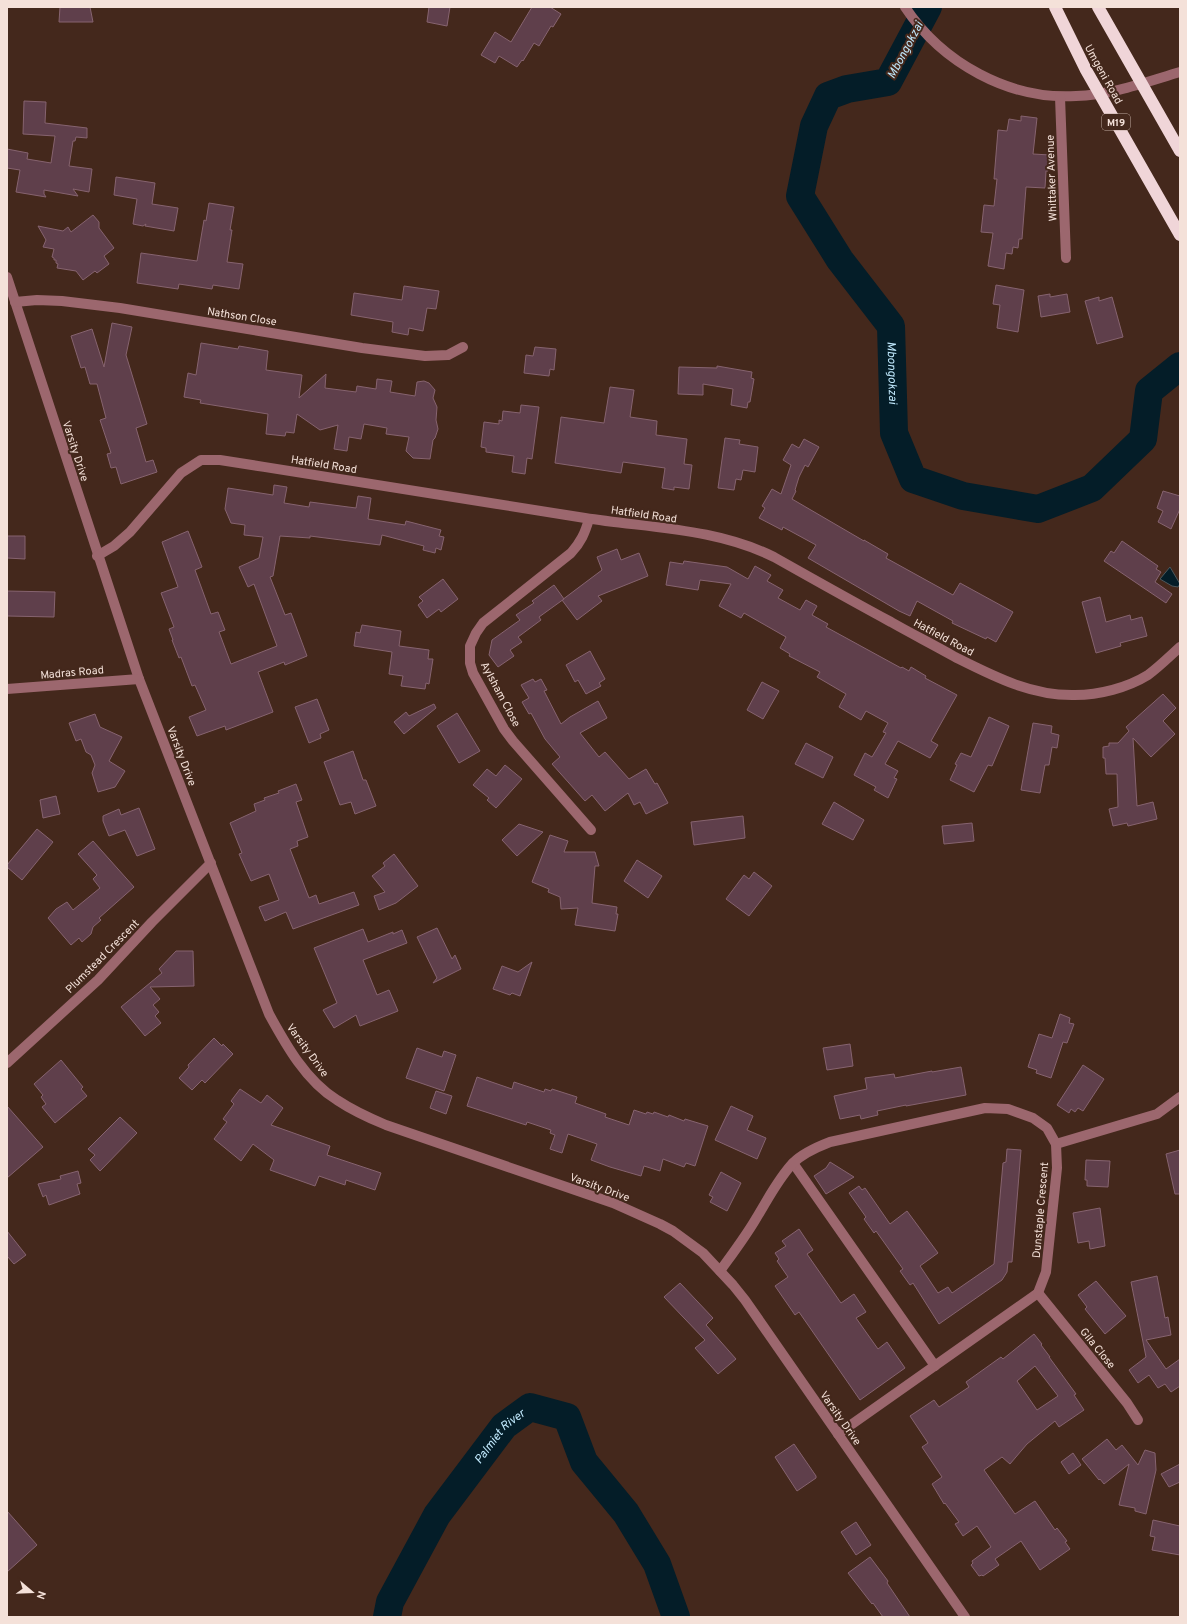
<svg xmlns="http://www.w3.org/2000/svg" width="1187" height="1624" font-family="Overpass,sans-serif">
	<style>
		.water { fill: #041d28; stroke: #4c585d }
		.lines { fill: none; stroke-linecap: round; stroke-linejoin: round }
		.river { stroke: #041d28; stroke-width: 28 }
		.building { fill: #5f3f4b; stroke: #86636f; fill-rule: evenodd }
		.minor { stroke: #9c676e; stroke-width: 10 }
		.highway { stroke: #f0d5d8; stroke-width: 12 }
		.labels { text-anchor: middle; stroke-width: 4; stroke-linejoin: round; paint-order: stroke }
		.shield { fill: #44281c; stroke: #bfaaa0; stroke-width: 1 }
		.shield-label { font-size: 10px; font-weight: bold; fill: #f4e1d9 }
		.street-label { font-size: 11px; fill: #f4e1d9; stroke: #44281c }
		.water-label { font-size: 12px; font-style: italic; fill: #bfe7fb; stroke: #44281c }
	</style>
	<rect width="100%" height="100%" fill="#44281c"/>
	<polygon class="water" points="1170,567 1180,584 1178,587 1172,586 1160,579"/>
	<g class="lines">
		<g class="river">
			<path id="s1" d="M 928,7 L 888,82 L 847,89 L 828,96 L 814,126 L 800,196 L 840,260 L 891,326 L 894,433 L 913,479 L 963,496 L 1038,509 L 1092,488 L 1143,439 L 1149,391 L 1180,366"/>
			<path id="s2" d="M 387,1617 L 390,1602 L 437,1515 L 504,1426 L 530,1407 L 567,1417 L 584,1462 L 626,1513 L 657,1564 L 676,1617"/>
		</g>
	</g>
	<g class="building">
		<polygon points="60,7 90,7 93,22 59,22"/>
		<polygon points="429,7 450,7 447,26 427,22"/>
		<polygon points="532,7 550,7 561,14 553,27 551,26 539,46 534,43 523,61 522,60 517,67 499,56 495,63 481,55 495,32 511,42"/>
		<polygon points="24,101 46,102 45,123 87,128 87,138 76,137 75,141 73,141 69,166 92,169 89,192 73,189 78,196 44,190 44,194 46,197 16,192 20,170 7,168 7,149 28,153 27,159 51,163 55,136 23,134"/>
		<polygon points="1021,116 1037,118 1033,154 1050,155 1048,171 1046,171 1045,188 1026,187 1022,239 1019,239 1018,248 1013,247 1012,254 1006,253 1004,269 988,266 993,233 981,232 984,205 994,206 997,179 994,179 998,130 1007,131 1009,119 1021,121"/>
		<polygon points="116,177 155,183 152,204 178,208 174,231 145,226 146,224 143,226 133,224 137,199 114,195"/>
		<polygon points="209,203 234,207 230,230 232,230 227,262 243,264 239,289 213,285 212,289 179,284 178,289 137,283 141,253 197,261 204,220 206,221"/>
		<polygon points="93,215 99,222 99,228 114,248 104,256 109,264 97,273 95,271 83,280 76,271 57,268 58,264 56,263 56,260 54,260 54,258 52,257 54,249 43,247 46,240 38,226 63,231 68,227 71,232"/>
		<polygon points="996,285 1024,290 1018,332 997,328 1000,305 993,304"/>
		<polygon points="404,286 439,291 436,309 427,308 423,331 409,328 408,335 392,332 393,322 351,315 354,293 402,300"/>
		<polygon points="1050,294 1050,297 1067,294 1070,312 1041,317 1038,296"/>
		<polygon points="1099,297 1099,301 1112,297 1123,337 1097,344 1085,301"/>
		<polygon points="112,323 132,327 126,355 147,424 136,428 146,462 153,460 157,472 121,484 116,467 111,468 107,454 111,453 100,420 106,418 97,384 90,384 85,367 81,368 71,336 92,329 104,367"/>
		<polygon points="201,343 238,349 239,346 268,351 266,370 302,375 299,398 326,374 325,388 356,392 357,386 376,389 377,379 392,381 390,392 415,396 417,382 424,381 429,383 435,390 433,398 437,407 436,420 438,429 435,438 433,440 430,459 413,458 406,451 409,437 386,434 387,428 364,424 361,439 349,437 347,451 334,449 338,425 320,430 297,414 294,433 286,432 285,436 266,434 268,414 200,403 201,400 184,397 188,373 196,375"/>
		<polygon points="535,347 556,349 554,370 550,369 549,376 524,373 526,355 533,356"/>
		<polygon points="717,366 752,372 751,378 754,379 750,402 748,402 747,408 731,405 733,389 703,384 703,395 678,394 679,367 717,368"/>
		<polygon points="610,387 634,390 630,417 657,421 656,435 687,439 684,464 692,465 689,489 674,487 674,490 662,488 665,468 623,462 621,473 555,463 561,417 604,423"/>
		<polygon points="521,405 539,407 532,459 527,458 525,474 512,472 514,456 486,452 486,448 481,447 484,422 499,424 499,420 502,421 503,411 520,413"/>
		<polygon points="725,438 740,440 739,444 758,447 755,472 743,470 741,480 736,479 734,490 718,488"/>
		<polygon points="804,439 819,447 808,467 805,465 799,477 795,490 796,491 792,499 864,541 864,540 888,554 886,558 953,595 960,583 1013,612 996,642 987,637 986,639 952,623 953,621 917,601 910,616 899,611 808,558 816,545 783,527 782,530 759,518 765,508 762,506 772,489 781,494 791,465 783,460 792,444 799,448"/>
		<polygon points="274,485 287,487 284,503 309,507 310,502 356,508 358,496 371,498 368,519 405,525 406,521 441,530 439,536 444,537 441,550 436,548 435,553 423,550 424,546 382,535 380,545 310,536 310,538 280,536 273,576 270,577 285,615 291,613 307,656 285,665 284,662 258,672 273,712 226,730 225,726 197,736 189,717 206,710 195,685 192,686 181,657 179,658 172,640 173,640 169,629 174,627 161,593 178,587 162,542 188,531 202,567 195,570 211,614 218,612 225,630 219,632 231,664 277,646 254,584 248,587 239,567 259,558 263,537 244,535 245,525 231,523 225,509 228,488 273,495"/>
		<polygon points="1163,491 1180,496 1180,509 1171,529 1158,522 1163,511 1157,508"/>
		<polygon points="7,536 25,536 25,559 7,558"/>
		<polygon points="1122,541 1158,566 1156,569 1161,572 1155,582 1172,594 1166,603 1104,561 1111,551 1114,553"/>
		<polygon points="617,549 621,560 639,553 648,576 598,596 602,601 577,620 562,600 602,570 597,557"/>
		<polygon points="684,561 727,567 748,579 755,566 771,575 767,581 783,590 778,598 800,610 806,600 817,606 812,615 828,624 826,627 901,668 902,667 909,671 911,667 926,676 925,678 957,695 931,741 938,745 930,758 898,741 885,764 898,771 894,778 897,779 888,798 874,790 876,787 854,775 865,753 872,757 886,733 883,732 888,723 866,711 861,720 839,707 846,694 817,677 820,672 789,656 790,654 780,648 786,637 744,613 741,618 719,606 731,584 700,580 698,590 666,585 670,562 683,564"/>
		<polygon points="443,579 458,599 441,612 439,609 427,618 418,605 423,601 419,597"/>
		<polygon points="554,585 564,599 539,617 541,620 518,637 522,642 510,650 514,656 498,667 489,655 492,640 520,620 516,615 534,603 532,601"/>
		<polygon points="7,591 55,592 54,617 7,616"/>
		<polygon points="1100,597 1106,622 1130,615 1131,620 1142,617 1147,636 1120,643 1121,646 1096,653 1082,602"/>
		<polygon points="362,625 401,631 399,646 429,650 428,659 433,659 429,684 426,683 425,689 401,686 403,676 389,674 392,652 354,646 356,632 360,633"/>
		<polygon points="590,651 605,679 599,683 601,686 586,694 578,680 575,682 566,665"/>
		<polygon points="533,679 535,682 541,679 547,690 544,691 561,724 570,717 598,701 607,718 580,733 599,757 605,752 629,779 646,769 655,784 657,783 668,803 646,814 640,802 634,805 628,793 605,811 592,795 585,801 552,764 560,757 545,739 531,713 529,714 522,702 529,698 521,685"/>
		<polygon points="762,682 779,691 763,719 747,710"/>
		<polygon points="1163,694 1176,708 1163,721 1175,734 1151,757 1133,738 1137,806 1153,802 1157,819 1128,826 1127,823 1113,826 1109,809 1118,807 1117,774 1106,774 1105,758 1103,758 1103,747 1109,746 1109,743 1118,743 1129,731 1126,727"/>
		<polygon points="317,699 329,730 320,734 321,738 309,743 295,707"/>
		<polygon points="434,704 436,708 404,734 394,722 406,712 409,716"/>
		<polygon points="457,713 480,751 459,763 437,726"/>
		<polygon points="95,714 100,727 122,737 109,761 125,771 115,787 98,792 92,773 95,765 91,755 86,752 81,739 76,741 69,723"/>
		<polygon points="989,717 1009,726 992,766 988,765 974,792 950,780 957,765 955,764 961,753 971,757"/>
		<polygon points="1033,723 1052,726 1051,733 1059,735 1057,748 1052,747 1049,765 1045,765 1040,793 1021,790"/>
		<polygon points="806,743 833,757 823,778 795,764"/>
		<polygon points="353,751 363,780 366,780 376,806 355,814 351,802 340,805 324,762"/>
		<polygon points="505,765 522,779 496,808 487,800 489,798 473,785 487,769 496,776"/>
		<polygon points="296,784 302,800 296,802 308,837 297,841 298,846 290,849 309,898 316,895 319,904 354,892 359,905 293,929 286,912 265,921 259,907 279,900 269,874 251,881 239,854 242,853 230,823 256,811 254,804 265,800 264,798 279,793 278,791"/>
		<polygon points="56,796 60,814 43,818 40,800"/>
		<polygon points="834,802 864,820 853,840 822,824"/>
		<polygon points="139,808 155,849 137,856 125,830 109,836 103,821 103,816 119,809 121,815"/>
		<polygon points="743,816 745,838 694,845 691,822"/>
		<polygon points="972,823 974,841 944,844 942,826"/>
		<polygon points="519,824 543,832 517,856 502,840"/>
		<polygon points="37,829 53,842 22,880 7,867 7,865"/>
		<polygon points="550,835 568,841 564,852 595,852 599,866 595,866 592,903 617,907 616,914 618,914 615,931 575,925 578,908 561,909 560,897 548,892 549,889 532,882"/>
		<polygon points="93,841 134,887 99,918 101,920 93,927 91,934 82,942 79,938 71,945 48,918 56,909 67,902 73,910 100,888 93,879 97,875 78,854"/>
		<polygon points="394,854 418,886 396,903 379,910 374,896 385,892 372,876 385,866 383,863"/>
		<polygon points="637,860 662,876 648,898 624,881"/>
		<polygon points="754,872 772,886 749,916 726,899 744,875 749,879"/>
		<polygon points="437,928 452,959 455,955 461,969 433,983 437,978 417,937"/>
		<polygon points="363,929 368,942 393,932 393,934 402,930 407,943 363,960 377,995 389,990 398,1011 360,1026 356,1015 334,1028 323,1010 337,1003 314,948"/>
		<polygon points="176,951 193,951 194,986 150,987 160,999 153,1005 159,1012 155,1016 161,1023 145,1036 121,1007 162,973 159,969"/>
		<polygon points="532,962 520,996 512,993 510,995 493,989 502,966 518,972"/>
		<polygon points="1060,1014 1070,1018 1069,1023 1074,1024 1067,1043 1063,1042 1051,1078 1036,1073 1037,1070 1028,1067 1039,1034 1052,1038"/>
		<polygon points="214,1038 222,1046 223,1044 233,1054 205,1083 202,1080 192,1090 179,1078 189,1067 188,1065"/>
		<polygon points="850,1044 853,1066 827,1070 823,1048"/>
		<polygon points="417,1048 442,1057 444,1051 456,1055 444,1091 406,1078"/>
		<polygon points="61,1060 83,1087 81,1089 87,1096 55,1123 42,1107 46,1104 41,1097 43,1095 34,1084"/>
		<polygon points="1083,1065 1104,1079 1083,1111 1078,1108 1075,1112 1071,1109 1069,1113 1057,1105"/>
		<polygon points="961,1067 966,1095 906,1106 906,1105 877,1111 878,1115 861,1119 860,1115 840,1119 834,1096 867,1089 865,1078 894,1074 895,1078 932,1071 932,1072"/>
		<polygon points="477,1077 512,1089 514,1082 544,1092 545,1089 551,1091 552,1089 577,1097 575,1103 606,1114 605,1117 629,1125 634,1110 646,1114 647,1112 653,1114 654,1112 668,1117 669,1115 684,1121 685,1119 708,1126 695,1166 686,1163 684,1167 663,1159 660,1171 644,1166 641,1176 610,1167 591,1160 597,1144 568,1134 562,1153 550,1149 555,1135 550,1133 551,1130 527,1122 526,1125 467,1106"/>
		<polygon points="240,1089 261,1103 267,1095 283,1108 271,1125 330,1146 327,1155 381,1173 375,1190 346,1180 345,1185 319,1176 315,1186 270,1170 274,1160 253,1144 241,1161 214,1139 227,1122 223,1119 234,1104 231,1101"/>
		<polygon points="436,1091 452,1096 446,1114 430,1108"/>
		<polygon points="7,1106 43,1147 7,1178"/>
		<polygon points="731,1106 753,1116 747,1130 766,1138 757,1159 715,1140"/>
		<polygon points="120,1117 137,1133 100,1171 90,1160 95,1155 88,1149"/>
		<polygon points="1007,1149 1021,1150 1012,1262 1008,1262 1007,1272 1002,1280 939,1324 913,1283 910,1285 900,1271 903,1269 876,1231 874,1233 864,1219 866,1217 849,1193 859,1186 862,1190 865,1188 890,1224 907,1211 938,1253 920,1266 938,1293 948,1287 952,1293 994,1264 1003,1163 1006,1162"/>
		<polygon points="1180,1150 1180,1194 1175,1194 1166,1154"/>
		<polygon points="1086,1160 1110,1161 1108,1187 1087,1186 1087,1180 1085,1180"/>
		<polygon points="830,1162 854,1177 826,1194 814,1176 826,1168"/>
		<polygon points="78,1171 81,1183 77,1184 80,1194 49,1205 46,1195 43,1197 38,1184 61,1179 60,1176"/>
		<polygon points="721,1172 741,1183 727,1211 710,1202 713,1197 709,1195"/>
		<polygon points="1100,1208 1105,1246 1090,1249 1089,1241 1078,1243 1073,1213"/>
		<polygon points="799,1229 813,1250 807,1254 841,1303 854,1294 866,1312 856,1318 878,1349 887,1342 905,1368 860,1400 799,1312 795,1315 775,1286 788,1277 777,1261 779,1259 775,1253 786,1246 782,1241"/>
		<polygon points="7,1231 26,1255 14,1264 7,1256"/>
		<polygon points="1157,1276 1165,1318 1168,1317 1171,1335 1146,1340 1166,1369 1180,1359 1180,1386 1171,1392 1165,1384 1158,1388 1149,1375 1138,1383 1129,1370 1146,1357 1131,1282"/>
		<polygon points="1096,1281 1126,1316 1105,1334 1085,1309 1087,1307 1078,1295"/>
		<polygon points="680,1283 713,1318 706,1325 736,1359 718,1374 695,1348 705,1340 664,1297"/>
		<path d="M 1034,1334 L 1042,1344 L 1041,1345 L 1050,1357 L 1049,1357 L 1076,1394 L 1074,1395 L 1084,1410 L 1059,1427 L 1055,1421 L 1027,1444 L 1010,1464 L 1002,1457 L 984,1470 L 1015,1514 L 1035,1501 L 1055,1530 L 1057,1528 L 1067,1541 L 1065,1542 L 1070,1549 L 1040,1570 L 1021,1541 L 995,1559 L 999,1565 L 983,1576 L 982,1575 L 979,1576 L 971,1565 L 973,1563 L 972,1561 L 991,1547 L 977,1526 L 963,1536 L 955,1524 L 959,1522 L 945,1503 L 944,1504 L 932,1484 L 942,1477 L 922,1447 L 928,1443 L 910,1416 L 934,1400 L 939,1407 L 969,1387 L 966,1382 L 1001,1357 L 1003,1359 ZM 1035,1366 L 1058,1396 L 1037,1410 L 1017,1381 Z"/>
		<polygon points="1107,1439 1116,1450 1122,1445 1138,1465 1145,1450 1155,1453 1156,1470 1146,1514 1135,1511 1135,1508 1119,1505 1129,1464 1104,1484 1100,1479 1099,1480 1082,1459"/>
		<polygon points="794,1444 816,1476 816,1478 797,1491 775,1457"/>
		<polygon points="1073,1453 1081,1465 1069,1474 1061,1462"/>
		<polygon points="1180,1464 1180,1482 1169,1487 1161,1474"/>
		<polygon points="7,1511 37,1545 7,1572"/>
		<polygon points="1153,1520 1180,1526 1180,1555 1152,1550 1155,1537 1150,1536"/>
		<polygon points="856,1522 871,1545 856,1555 841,1532"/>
		<polygon points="870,1557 888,1581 887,1583 910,1617 883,1617 873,1603 872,1604 848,1573"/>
	</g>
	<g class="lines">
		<g class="minor">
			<path d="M 905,7 C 942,63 1009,100 1076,96 C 1111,95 1146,82 1180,72"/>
			<polyline points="1060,97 1066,258"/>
			<path d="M 7,277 L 139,679 L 269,1014 C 286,1045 306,1081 337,1100 C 352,1110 369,1118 386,1125 L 613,1203 L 660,1224 L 673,1231 L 703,1253 L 733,1285 L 745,1300 L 965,1617"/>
			<polyline points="15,302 37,300 62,301 120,308 362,348 425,356 448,355 463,347"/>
			<path d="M 589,519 C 585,533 581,542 571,553 L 483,623 L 476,633 L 470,646 L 470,663 L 473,673 L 504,729 L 513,741 L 591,830"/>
			<path d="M 97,556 L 114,546 L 130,532 L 181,473 L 201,460 L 220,460 C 342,479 464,499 585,518 C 649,528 716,528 774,557 C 813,579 852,601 891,622 C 912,634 934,645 955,657 C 993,676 1031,696 1075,695 C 1099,695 1127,688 1148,675 C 1159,667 1169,657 1180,647"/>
			<polyline points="7,689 139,679"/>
			<polyline points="7,1063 98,980 152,922 211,863"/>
			<polyline points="1056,1144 1157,1114 1180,1097"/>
			<polyline points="793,1163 935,1366"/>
			<path d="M 720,1271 C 733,1253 746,1236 757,1217 C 768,1199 778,1179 793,1163 C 803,1153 817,1147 830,1142 L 985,1108 L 1008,1109 L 1033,1118 L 1047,1128 L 1056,1144 L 1057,1168 L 1046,1272 L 1038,1293 L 838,1434"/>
			<polyline points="1038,1293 1127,1403 1138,1420"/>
		</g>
		<g class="highway">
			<polyline points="1055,7 1086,70 1180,235"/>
			<polyline points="1098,7 1180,151"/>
		</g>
	</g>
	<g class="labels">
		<rect class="shield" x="1102" y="114" width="28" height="16" rx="3"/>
		<g class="shield-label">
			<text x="1116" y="126">M19</text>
		</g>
		<g class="street-label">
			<text transform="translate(1104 74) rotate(61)" y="4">Umgeni Road</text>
			<text transform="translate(1051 178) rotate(-92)" y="4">Whittaker Avenue</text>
			<text transform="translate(242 316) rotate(9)" y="4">Nathson Close</text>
			<text transform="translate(76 451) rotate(72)" y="4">Varsity Drive</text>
			<text transform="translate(324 464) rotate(9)" y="4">Hatfield Road</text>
			<text transform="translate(644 514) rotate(8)" y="4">Hatfield Road</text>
			<text transform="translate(944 637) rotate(28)" y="4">Hatfield Road</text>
			<text transform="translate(72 672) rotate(-5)" y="4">Madras Road</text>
			<text transform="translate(501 694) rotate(62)" y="4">Aylsham Close</text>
			<text transform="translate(182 756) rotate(69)" y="4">Varsity Drive</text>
			<text transform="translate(102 956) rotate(-45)" y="4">Plumstead Crescent</text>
			<text transform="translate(308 1050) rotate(54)" y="4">Varsity Drive</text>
			<text transform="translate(600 1187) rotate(20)" y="4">Varsity Drive</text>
			<text transform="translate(1040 1210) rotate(-85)" y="4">Dunstaple Crescent</text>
			<text transform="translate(1098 1348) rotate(51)" y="4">Gila Close</text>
			<text transform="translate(841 1418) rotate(55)" y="4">Varsity Drive</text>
		</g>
		<g class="water-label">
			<text transform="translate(905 50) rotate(-62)" y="4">Mbongokzai</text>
			<text dy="4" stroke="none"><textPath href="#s1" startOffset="457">Mbongokzai</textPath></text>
			<text dy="4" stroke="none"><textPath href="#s2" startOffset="215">Palmiet River</textPath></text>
		</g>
	</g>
	<rect width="1187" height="1624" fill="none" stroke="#f4e1d9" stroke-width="16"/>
	<g transform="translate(32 1592) rotate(109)" stroke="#44281c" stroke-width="3" paint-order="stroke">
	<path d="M0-3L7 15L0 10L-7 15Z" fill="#f4e1d9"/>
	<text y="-6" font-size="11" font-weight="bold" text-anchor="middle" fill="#f4e1d9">N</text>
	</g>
</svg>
